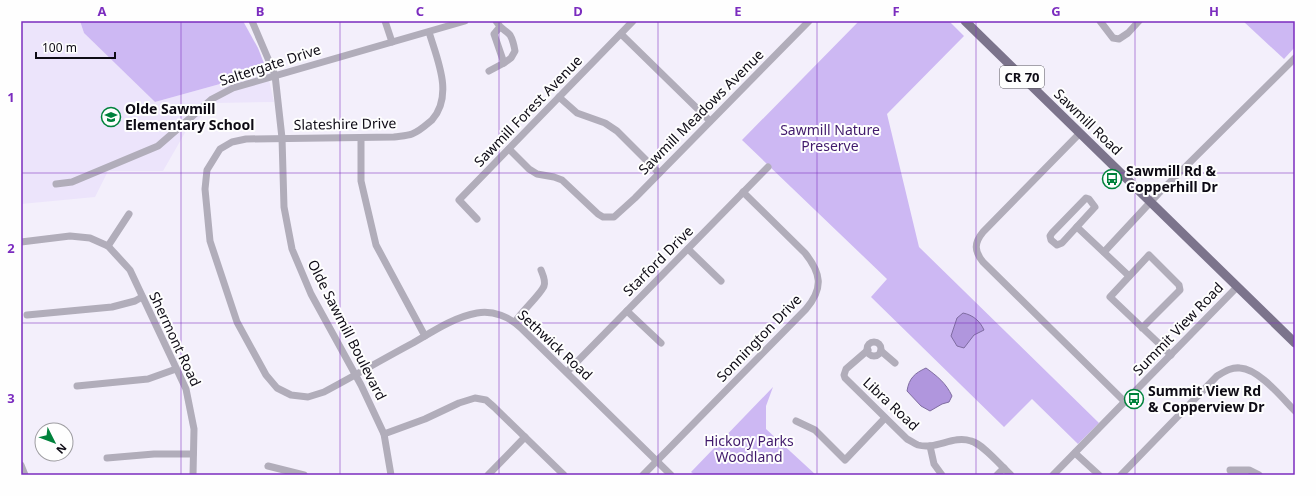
<svg xmlns="http://www.w3.org/2000/svg" width="1316" height="496" font-family="'Noto Sans',sans-serif">
	<style>
		.built { fill: #ece4fb }
		.green { fill: #cdb8f3 }
		.water { fill: #b096dd; stroke: #7f6ca1 }
		.lines { fill: none; stroke-linecap: round; stroke-linejoin: round }
		.minor { stroke: #b1adba; stroke-width: 7 }
		.major { stroke: #7c748c; stroke-width: 9 }
		.grid { fill: none; stroke: #7b2cbf; stroke-width: 1; stroke-opacity: 0.55 }
		.labels { text-anchor: middle; stroke-width: 4; stroke-linejoin: round; paint-order: stroke }
		.shield { fill: #fefefe; stroke: #56545b; stroke-width: 1 }
		.shield-label { font-size: 13px; font-weight: bold; fill: #0e0b15 }
		.street-label { font-size: 14px; fill: #0e0b15; stroke: #fefefe }
		.poi-label { font-size: 14px; font-weight: bold; fill: #0e0b15; stroke: #fefefe; text-anchor: start }
		.park-label { font-size: 14px; fill: #411a6c; stroke: #fefefe }
		.neatline { fill: none; stroke: #7b2cbf; stroke-width: 1.5 }
		.grid-label { font-size: 13px; text-anchor: middle; font-weight: bold; fill: #7b2cbf }
	</style>
	<rect width="100%" height="100%" fill="#f3effb"/>
	<polygon class="built" points="21,21 80,21 84,33 155,102 267,71 274,102 216,103 186,131 163,171 108,171 95,197 21,204"/>
	<g class="green">
		<polygon points="80,21 243,21 258,48 267,71 155,102 84,33"/>
		<polygon points="859,21 949,21 964,36 887,114 919,247 1099,423 1078,444 1032,399 1004,427 871,297 887,279 742,140"/>
		<polygon points="1243,21 1295,21 1295,47 1284,59"/>
		<polygon points="773,387 766,406 766,429 816,475 695,475 691,472"/>
	</g>
	<g class="water">
		<path d="M 963,313 C 973,315 980,321 984,330 L 974,335 L 964,348 L 957,346 L 951,336 L 957,318 Z"/>
		<path d="M 926,368 C 937,376 946,383 952,396 L 949,402 L 942,404 L 930,411 L 921,406 L 907,391 C 909,378 915,373 926,368 Z"/>
	</g>
	<g class="lines">
		<g class="minor">
			<polyline points="252,21 275,75 282,138 284,207 292,249 311,294 361,385 384,434 391,475"/>
			<polyline points="385,21 392,42"/>
			<path d="M 496,21 C 501,30 505,29 510,35 C 513,40 514,45 515,51 L 511,58 L 504,63 L 494,34 L 499,28"/>
			<polyline points="1100,21 1113,38 1119,39 1128,33 1139,21"/>
			<path d="M 429,32 C 437,59 454,95 432,120 C 426,125 420,131 412,134 C 407,136 400,136 394,137 L 246,139 L 232,142 L 220,149 L 207,170 L 205,189 L 210,241 L 237,322 L 266,375 L 277,388 L 291,395 L 308,397 L 324,392 C 354,376 383,359 413,343 C 432,332 454,317 477,313 C 493,310 510,317 521,328 L 671,475"/>
			<polyline points="621,34 710,121"/>
			<polyline points="489,71 504,63"/>
			<polyline points="559,97 577,113 605,123 617,131 659,173"/>
			<path d="M 1080,133 L 983,232 C 974,243 974,251 983,262 L 1125,402"/>
			<polyline points="361,138 361,181 376,245 425,336"/>
			<polyline points="509,149 529,169 537,174 554,177 562,180 598,214 603,217 614,217 635,198 809,21"/>
			<polyline points="56,184 72,182 158,146 212,99 233,88 465,21"/>
			<polygon points="1086,198 1089,199 1095,207 1062,243 1057,245 1051,240 1050,236 1052,233"/>
			<polyline points="477,219 459,200 633,21"/>
			<polyline points="1077,227 1129,276"/>
			<polyline points="21,242 70,236 90,238 108,246 130,270 186,389 194,429 193,475"/>
			<polyline points="108,246 129,214"/>
			<polyline points="688,249 721,281"/>
			<polyline points="1104,252 1158,194 1295,58"/>
			<polyline points="627,311 661,343"/>
			<polyline points="27,315 112,307 135,301 142,297"/>
			<path d="M 515,322 C 521,312 541,294 544,286 C 546,281 543,275 541,270"/>
			<polyline points="1142,328 1180,290 1179,285 1149,255 1110,297 1171,355"/>
			<circle cx="874" cy="349" r="7"/>
			<path d="M 868,350 L 846,369 L 844,375 L 845,378 L 907,439 C 911,441 915,444 918,445 C 936,450 953,435 971,441 C 983,444 1001,466 1011,475"/>
			<polyline points="881,351 895,363"/>
			<polyline points="567,372 768,167"/>
			<polyline points="77,386 148,379 176,369"/>
			<polyline points="796,421 815,430 845,460 885,418"/>
			<polyline points="384,434 425,419 459,403 475,398 486,400 494,407 564,475"/>
			<polyline points="930,446 934,464 942,475"/>
			<polyline points="1075,453 1099,475"/>
			<polyline points="107,458 154,454 193,454"/>
			<polyline points="21,465 25,475"/>
			<polyline points="268,466 304,475"/>
			<polyline points="1230,470 1249,470 1259,475"/>
			<polyline points="488,475 525,437"/>
			<path d="M 643,475 L 806,309 C 824,288 821,273 805,253 L 743,192"/>
			<polyline points="997,475 1004,468"/>
			<polyline points="1053,475 1237,287"/>
			<path d="M 1121,475 L 1217,376 C 1224,372 1231,367 1240,368 C 1259,369 1282,398 1295,411"/>
		</g>
		<polyline class="major" points="965,21 1295,343"/>
	</g>
	<path class="grid" d="M 181,21 L 181,475M 340,21 L 340,475M 499,21 L 499,475M 658,21 L 658,475M 817,21 L 817,475M 976,21 L 976,475M 1135,21 L 1135,475M 21,173 L 1295,173M 21,323 L 1295,323"/>
	<defs>
		<g id="school-ring" transform="scale(1)"><circle r="9.5" fill="#fefefe" stroke="#00823c" stroke-width="1.5"/><path d="M0-5L7-2L0 1L-7-2ZM-4 1L0 2.5L4 1V4Q0 6-4 4Z" fill="#00823c"/></g>
		<g id="bus-ring" transform="scale(1)"><circle r="9.5" fill="#fefefe" stroke="#00823c" stroke-width="1.5"/><path d="M-5-6H5V4H4V6H2V4H-2V6H-4V4H-5ZM-3.5-4V0h7V-4ZM-3.5 1.2v1.5H-2V1.2ZM2 1.2v1.5H3.5V1.2Z" fill="#00823c"/></g>
	</defs>
	<g fill-rule="evenodd">
		<use href="#school-ring" x="111" y="117"/>
		<use href="#bus-ring" x="1112" y="179"/>
		<use href="#bus-ring" x="1134" y="399"/>
	</g>
	<g class="labels">
		<rect class="shield" x="1000" y="66" width="44" height="22" rx="3"/>
		<g class="shield-label">
			<text x="1022" y="82">CR 70</text>
		</g>
		<g class="street-label">
			<text transform="translate(270 65) rotate(-18)" y="5">Saltergate Drive</text>
			<text transform="translate(528 111) rotate(-46)" y="5">Sawmill Forest Avenue</text>
			<text transform="translate(701 112) rotate(-45)" y="5">Sawmill Meadows Avenue</text>
			<text transform="translate(1088 122) rotate(44)" y="5">Sawmill Road</text>
			<text transform="translate(345 124) rotate(-1)" y="5">Slateshire Drive</text>
			<text transform="translate(658 261) rotate(-45)" y="5">Starford Drive</text>
			<text transform="translate(1178 329) rotate(-46)" y="5">Summit View Road</text>
			<text transform="translate(347 330) rotate(63)" y="5">Olde Sawmill Boulevard</text>
			<text transform="translate(759 338) rotate(-46)" y="5">Sonnington Drive</text>
			<text transform="translate(175 339) rotate(65)" y="5">Shermont Road</text>
			<text transform="translate(555 345) rotate(43)" y="5">Sethwick Road</text>
			<text transform="translate(891 404) rotate(43)" y="5">Libra Road</text>
		</g>
		<g class="poi-label">
			<text x="125" y="114">Olde Sawmill<tspan x="125" dy="16">Elementary School</tspan></text>
			<text x="1126" y="176">Sawmill Rd &amp;<tspan x="1126" dy="16">Copperhill Dr</tspan></text>
			<text x="1148" y="396">Summit View Rd<tspan x="1148" dy="16">&amp; Copperview Dr</tspan></text>
		</g>
		<g class="park-label">
			<text x="830" y="135">Sawmill Nature<tspan x="830" dy="16">Preserve</tspan></text>
			<text x="749" y="446">Hickory Parks<tspan x="749" dy="16">Woodland</tspan></text>
		</g>
	</g>
	<rect width="1316" height="496" fill="none" stroke="#fefefe" stroke-width="44"/>
	<g transform="translate(54 442) rotate(132)"><circle r="19" fill="#fefefe" stroke="#9e9da1"/>
	<path d="M0-3L7 15L0 10L-7 15Z" fill="#00823c"/>
	<text y="-6" font-size="11" font-weight="bold" text-anchor="middle" fill="#0e0b15">N</text>
	</g>
	<path d="M36 52v6h79v-6" fill="none" stroke="#0e0b15" stroke-width="2"/>
	<text x="42" y="52" font-size="12" fill="#0e0b15" stroke="#fefefe" stroke-width="3" paint-order="stroke">100 m</text>
	<rect x="22" y="22" width="1272" height="452" class="neatline"/>
	<g class="grid-label">
		<text x="102" y="16">A</text>
		<text x="260" y="16">B</text>
		<text x="420" y="16">C</text>
		<text x="578" y="16">D</text>
		<text x="738" y="16">E</text>
		<text x="896" y="16">F</text>
		<text x="1056" y="16">G</text>
		<text x="1214" y="16">H</text>
		<text x="11" y="102">1</text>
		<text x="11" y="253">2</text>
		<text x="11" y="403">3</text>
	</g>
</svg>
